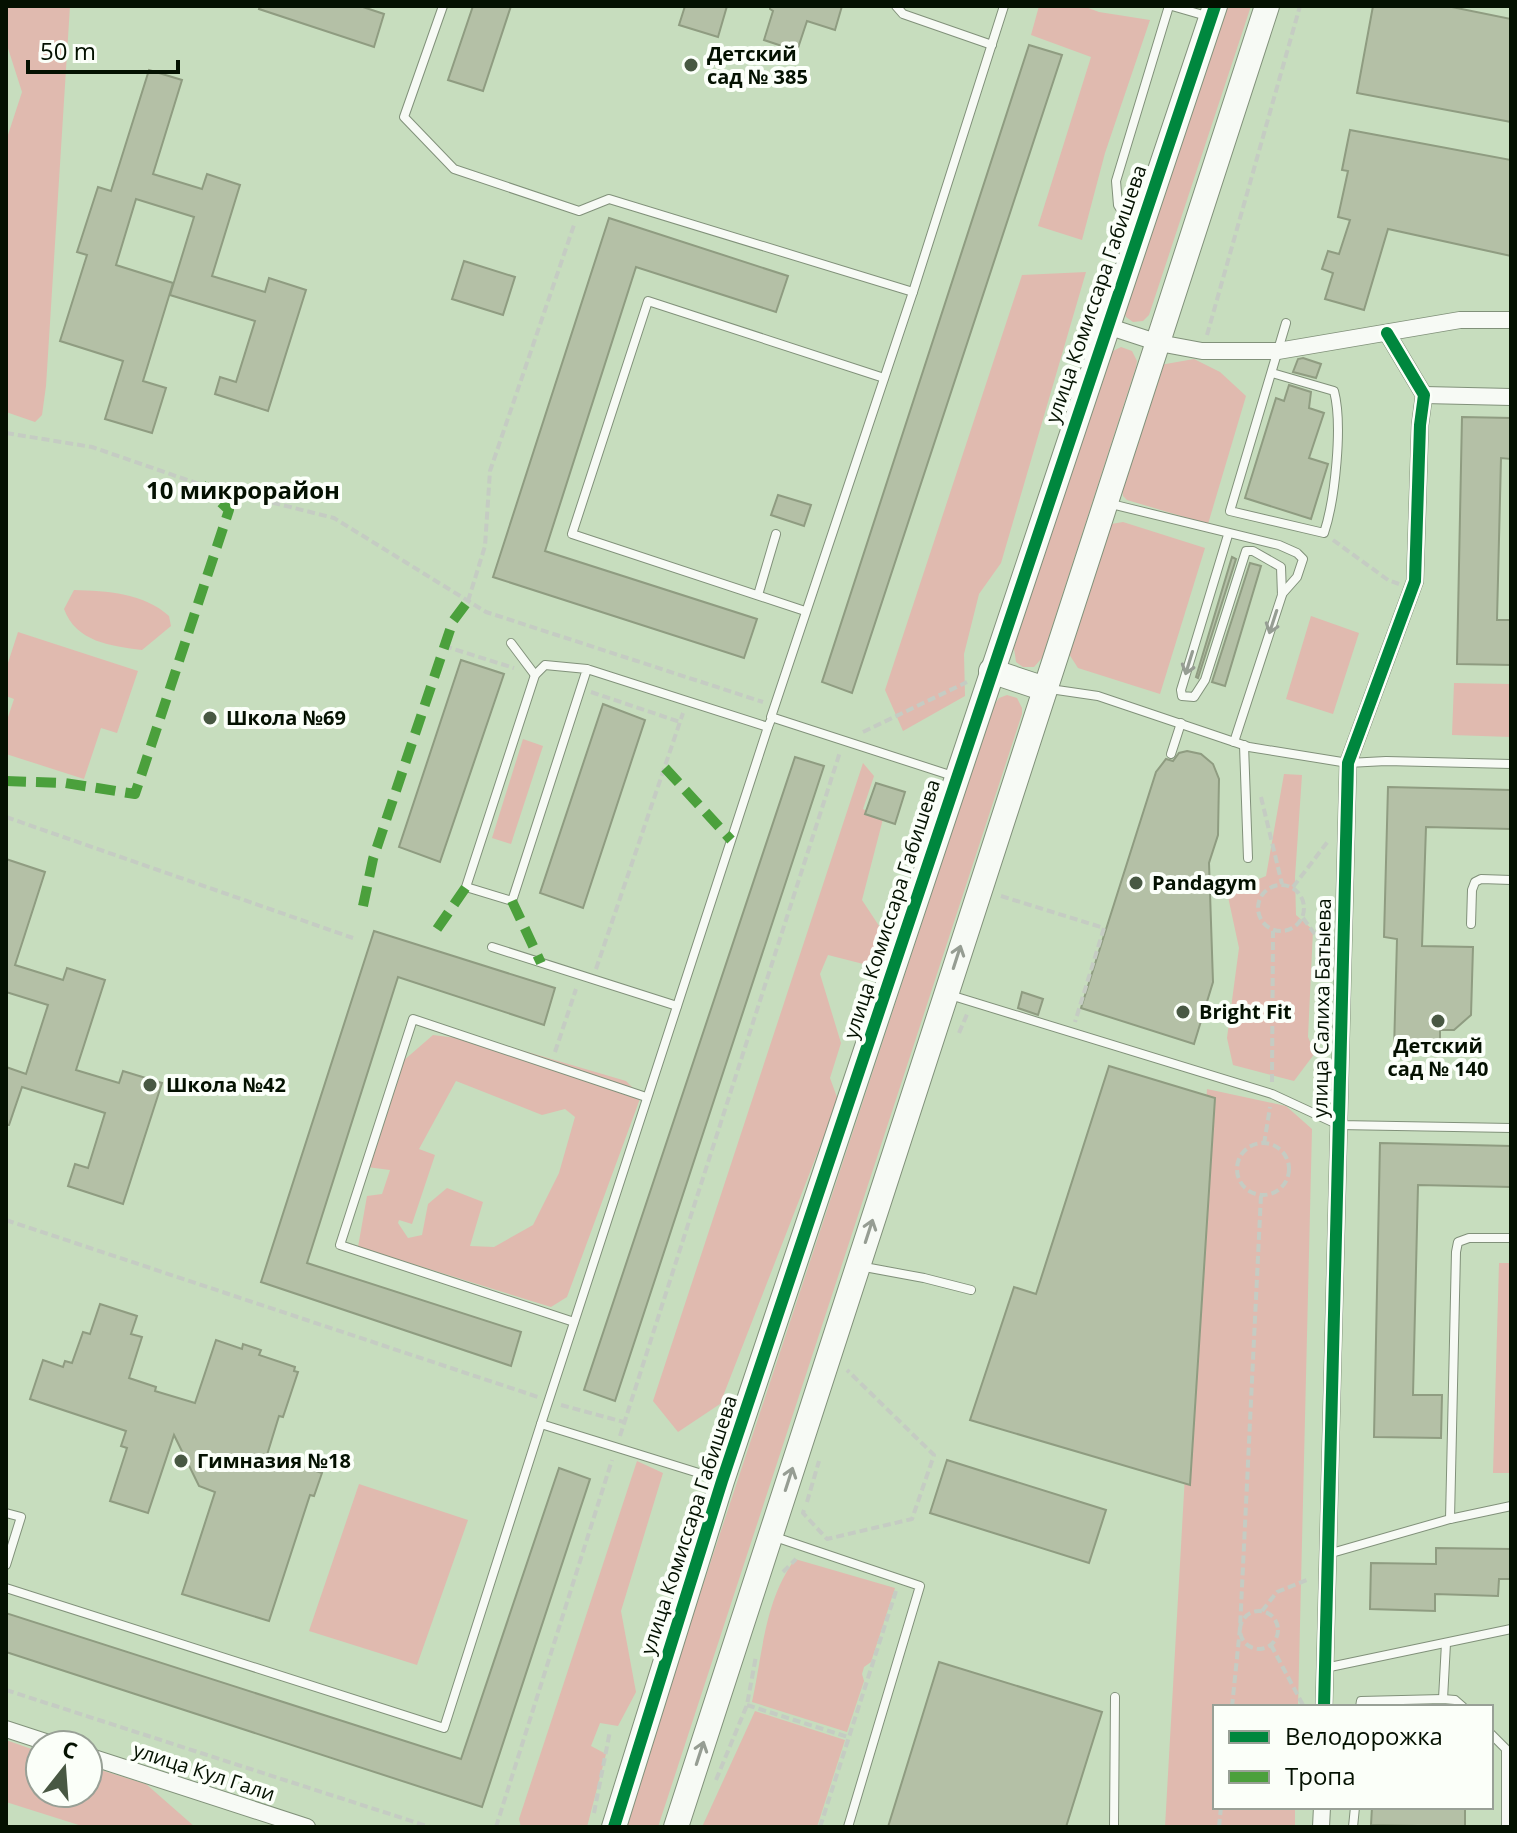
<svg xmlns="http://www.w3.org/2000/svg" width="1517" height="1833" font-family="'Open Sans',sans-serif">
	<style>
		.green { fill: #e0baaf; fill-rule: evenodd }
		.building { fill: #b4c0a6; stroke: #8f9c81; stroke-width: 2 }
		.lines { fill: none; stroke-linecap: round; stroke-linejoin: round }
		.lane-casing { stroke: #81917a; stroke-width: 10 }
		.street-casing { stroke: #81917a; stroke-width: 18 }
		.secondary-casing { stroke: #81917a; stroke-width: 26 }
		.path { stroke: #c5ccc3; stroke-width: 4; stroke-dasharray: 8 4; stroke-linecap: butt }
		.lane { stroke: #f7faf5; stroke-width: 8 }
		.street { stroke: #f7faf5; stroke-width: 16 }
		.secondary { stroke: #f7faf5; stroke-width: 24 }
		.quiet { stroke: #4ba03c; stroke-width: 10; stroke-dasharray: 20 10; stroke-linecap: butt }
		.cycleway-casing { stroke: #fbfff9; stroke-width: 17 }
		.cycleway { stroke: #00873e; stroke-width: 12 }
		.oneway { stroke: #969d93 }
		.poi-dot { fill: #485843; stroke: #fbfff9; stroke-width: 3 }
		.labels { text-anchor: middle; stroke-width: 8; stroke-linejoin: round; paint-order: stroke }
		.poi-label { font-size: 20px; font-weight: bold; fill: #041101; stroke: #fbfff9; text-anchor: start }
		.street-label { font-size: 20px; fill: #041101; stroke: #fbfff9 }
		.quarter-label { font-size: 24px; font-weight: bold; fill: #041101; stroke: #fbfff9 }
	</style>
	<rect width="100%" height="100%" fill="#c7ddbe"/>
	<g class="green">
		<polygon points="6,6 70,6 46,386 42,415 35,422 6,412 6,141 22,92 6,42"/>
		<polygon points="1039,6 1083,6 1099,12 1150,20 1105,153 1082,240 1038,226 1091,57 1031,35"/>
		<polygon points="1222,6 1251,6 1149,315 1143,321 1133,322 1126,317 1123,309"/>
		<polygon points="1086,272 1001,563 979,594 964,654 965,696 903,731 885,690 1022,275"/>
		<polygon points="1121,347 1132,351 1137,361 1136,367 1042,658 1034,667 1023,667 1016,662 1014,648 1108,358 1111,352"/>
		<polygon points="1194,359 1220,372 1246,396 1208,524 1127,500 1123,496 1121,483 1160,365"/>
		<polygon points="1123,522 1205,548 1160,694 1078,668 1069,654 1111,524"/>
		<path d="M 74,590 C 107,591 144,593 169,616 L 171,626 L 142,650 C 111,646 76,642 64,609 Z"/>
		<polygon points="1311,616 1359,633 1333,714 1286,699"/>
		<polygon points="18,632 138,671 117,733 101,728 84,779 6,754 6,723 14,699 6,696 6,669"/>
		<polygon points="1454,683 1511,684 1511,737 1452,735"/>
		<polygon points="1007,695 1017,698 1022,708 1022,714 658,1827 623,1827 994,705 999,698"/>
		<polygon points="523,739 543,746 511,844 492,838"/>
		<polygon points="863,763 874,776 863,809 883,819 862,900 889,941 879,968 828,955 820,974 841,1043 830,1078 838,1100 720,1404 678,1432 653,1401"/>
		<polygon points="1284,774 1302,775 1295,877 1296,915 1313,930 1308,1037 1315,1053 1294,1081 1233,1065 1227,1038 1239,948 1227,892 1266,876"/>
		<path d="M 433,1035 L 497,1043 L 626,1081 L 641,1096 L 567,1297 L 551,1307 L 358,1247 L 367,1196 L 382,1194 L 390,1170 L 367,1167 L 403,1061 ZM 456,1081 L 542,1115 L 565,1109 L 575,1117 L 559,1173 L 533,1225 L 494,1247 L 470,1246 L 483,1202 L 447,1188 L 428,1204 L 422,1235 L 408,1238 L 398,1223 L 399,1220 L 412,1224 L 435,1155 L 419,1149 Z"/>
		<polygon points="1207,1089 1286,1106 1312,1129 1298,1707 1215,1707 1215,1807 1295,1807 1295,1827 1165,1827"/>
		<polygon points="1499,1263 1511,1263 1511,1473 1493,1473"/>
		<polygon points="637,1461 663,1473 621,1611 636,1692 618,1726 600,1723 591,1746 606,1754 587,1827 521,1827 519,1819"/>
		<polygon points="359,1484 468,1520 417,1665 309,1631"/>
		<path d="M 795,1559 L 895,1588 L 871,1662 L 864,1667 L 862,1674 L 864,1681 L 847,1732 L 752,1702 C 763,1652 764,1602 795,1559 Z"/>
		<polygon points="755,1711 845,1740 817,1827 702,1827"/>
		<polygon points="6,1740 40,1752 40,1793 88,1793 88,1766 146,1784 195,1827 85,1827 6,1802"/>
	</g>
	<g class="building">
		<polygon points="260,6 360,6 384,14 374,47 259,9"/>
		<polygon points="473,6 511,6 483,91 448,80"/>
		<polygon points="685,6 727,6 718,37 679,25"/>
		<polygon points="770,6 842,6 835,30 807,21 797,51 764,40 773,11 770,9"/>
		<polygon points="1373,6 1447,6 1511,19 1511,122 1357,93"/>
		<polygon points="1029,45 1062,55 852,693 822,682"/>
		<polygon points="149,70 182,80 153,174 202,189 207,174 240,185 212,276 265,292 269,278 306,290 268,411 215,394 220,377 236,382 255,321 170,295 194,217 136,199 116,265 173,283 143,381 166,388 152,433 105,419 123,361 60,341 87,255 77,252 98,187 111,191"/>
		<polygon points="1350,130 1511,160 1511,256 1388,229 1364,310 1325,299 1333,273 1322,269 1328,251 1339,254 1350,220 1338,217 1348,171 1342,170"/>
		<polygon points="609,218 788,276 776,312 636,267 545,551 757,619 744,658 493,577"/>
		<polygon points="464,261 515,277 503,315 452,299"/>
		<polygon points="1303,358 1321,364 1316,378 1293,372 1298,359"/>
		<polygon points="1289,385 1311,392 1309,408 1324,413 1309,458 1328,464 1311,519 1245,498 1276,398 1284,401"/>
		<polygon points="1462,417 1511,418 1511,459 1501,458 1497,620 1511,620 1511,665 1457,664"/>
		<polygon points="778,495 811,505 804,526 771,515"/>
		<polygon points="1232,557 1236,559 1198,678 1196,677"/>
		<polygon points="1250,563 1261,566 1225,686 1212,682"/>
		<polygon points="461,660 504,674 440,862 399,847"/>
		<polygon points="603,704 645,720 583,908 540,893"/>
		<polygon points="1187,751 1201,754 1213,764 1219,779 1218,835 1209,863 1213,982 1194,1044 1081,1008 1156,772 1166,759 1173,761 1179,753"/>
		<polygon points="795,757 824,766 615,1401 584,1390"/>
		<polygon points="876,783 905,792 895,824 865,814"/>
		<polygon points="1388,787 1511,790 1511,829 1426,827 1422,946 1473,947 1471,1015 1454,1030 1440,1030 1440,1043 1433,1052 1394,1050 1397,939 1384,937"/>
		<polygon points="6,859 45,872 15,965 63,980 67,968 105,980 76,1070 119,1083 123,1071 162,1083 123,1204 68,1186 75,1164 88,1168 105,1113 22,1087 9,1125 6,1125 6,1067 26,1074 48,1005 6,992"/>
		<polygon points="374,931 555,988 544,1025 398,977 307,1263 521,1332 511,1366 261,1282"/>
		<polygon points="1022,992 1043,999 1038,1015 1018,1008"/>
		<polygon points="1109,1066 1215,1098 1190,1485 970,1420 1014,1287 1036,1294"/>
		<polygon points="1380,1143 1511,1146 1511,1187 1418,1185 1413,1395 1442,1395 1441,1438 1374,1437"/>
		<polygon points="100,1304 137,1316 131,1334 142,1337 129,1378 156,1387 155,1391 195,1403 216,1340 242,1349 243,1344 261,1350 259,1355 295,1367 294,1371 298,1372 283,1417 279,1416 267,1455 322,1473 314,1496 310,1495 269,1621 182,1594 215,1492 199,1486 174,1435 148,1513 110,1501 127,1448 121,1446 126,1431 30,1399 43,1360 63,1367 65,1361 72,1363 83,1332 90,1334"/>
		<polygon points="947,1460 1106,1510 1089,1563 930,1513"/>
		<polygon points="559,1468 590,1479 482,1807 6,1652 6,1613 461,1759"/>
		<polygon points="1436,1548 1511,1549 1511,1579 1499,1579 1498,1596 1435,1594 1435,1611 1370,1609 1371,1563 1436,1564"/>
		<polygon points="939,1662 1102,1712 1066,1827 888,1827"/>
		<polygon points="1372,1807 1465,1807 1465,1827 1371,1825"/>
	</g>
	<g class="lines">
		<g class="lane-casing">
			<g id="lane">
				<polyline points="443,6 404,117 454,169 579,211 609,199 913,292"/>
				<polyline points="896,6 903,14 992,45"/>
				<polyline points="1172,6 1210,17"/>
				<polyline points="1135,232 1118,205 1116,181 1169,6"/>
				<path d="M 1272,373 L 1334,391 C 1343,425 1335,500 1324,533 L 1230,511 L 1286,323"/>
				<polyline points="1107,503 1279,545 1297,553 1303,559 1297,577 1282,594"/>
				<polyline points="1228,535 1181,690 1182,696 1194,697 1205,680 1246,551 1253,551 1281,567 1282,595 1234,742"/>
				<polyline points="758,595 776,534"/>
				<polyline points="805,611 572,534 648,301 884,378"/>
				<polyline points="511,643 535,675"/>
				<polyline points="587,669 545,665 535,675 466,887 512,901 587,669 768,727 770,722"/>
				<polyline points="1050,689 1098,696 1249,747 1348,763 1386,761 1511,764"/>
				<polyline points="1244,745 1248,858"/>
				<polyline points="1171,754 1181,723"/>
				<polyline points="956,777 771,717 913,292 1004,6"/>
				<polyline points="1471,924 1472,890 1475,882 1481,879 1511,880"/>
				<polyline points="492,947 677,1006"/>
				<polyline points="950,995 1272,1094 1339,1125 1511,1128"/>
				<polyline points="859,1266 924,1278 971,1290"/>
				<polyline points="574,1322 340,1245 413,1019 646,1097"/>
				<polyline points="718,1479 541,1424 768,727"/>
				<polyline points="6,1513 21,1517 6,1565"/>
				<polyline points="1450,1519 1456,1252 1458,1242 1469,1238 1511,1238"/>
				<polyline points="775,1537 920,1586 848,1827"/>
				<polyline points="1328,1554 1450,1519 1511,1506"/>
				<polyline points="6,1588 444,1728 541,1424"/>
				<polyline points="1325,1668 1511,1629"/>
				<polyline points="1443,1699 1446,1643"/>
				<polyline points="1360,1707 1361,1701 1443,1699 1455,1700 1463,1707"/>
				<polyline points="1491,1734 1506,1749 1506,1827"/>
				<polyline points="1114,1827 1115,1697"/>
				<polyline points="1353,1827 1355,1807"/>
			</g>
		</g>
		<g class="street-casing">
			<g id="street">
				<polyline points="1107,326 1159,343 1202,351 1278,351 1460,320 1511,320"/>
				<polyline points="1424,395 1511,397"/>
				<polyline points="1324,1707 1348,763 1415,581 1420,425 1424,395 1387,333"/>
				<polyline points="6,1729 55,1745"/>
				<polyline points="88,1756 307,1827"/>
				<polyline points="1321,1827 1322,1807"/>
			</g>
		</g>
		<g class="secondary-casing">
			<g id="secondary">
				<polyline points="991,671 1045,689"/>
				<polyline points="614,1827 722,1481 1215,6"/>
				<polyline points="676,1827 1267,6"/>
			</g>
		</g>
		<g class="path">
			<polyline points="1207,335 1300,6"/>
			<polyline points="6,433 92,447 202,485 334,518 486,612 763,702"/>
			<polyline points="1333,540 1388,580 1399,584"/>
			<polyline points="468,601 485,546 490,471 574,225"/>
			<polyline points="444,646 514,668"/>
			<polyline points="591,692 680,722"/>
			<polyline points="863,732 967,682"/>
			<polyline points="1261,797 1282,884"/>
			<polyline points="6,817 353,938"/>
			<circle cx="1281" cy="908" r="23"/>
			<polyline points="1293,887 1329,840"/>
			<polyline points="1001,896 1104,928 1075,1022"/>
			<polyline points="1303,918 1325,948"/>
			<polyline points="596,969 683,713"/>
			<polyline points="959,1033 968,1012"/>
			<polyline points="555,1052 576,989"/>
			<polyline points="1272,1082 1273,931"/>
			<circle cx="1263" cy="1169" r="26"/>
			<polyline points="1264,1144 1270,1107"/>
			<polyline points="6,1220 538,1397"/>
			<polyline points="561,1405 624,1422"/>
			<polyline points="620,1436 840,752"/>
			<polyline points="807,1502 819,1461"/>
			<polyline points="804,1510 803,1513 827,1539 912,1519 934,1455 847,1370"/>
			<polyline points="783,1572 796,1559"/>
			<circle cx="1259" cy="1630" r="19"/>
			<polyline points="1262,1611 1277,1592 1309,1579"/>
			<polyline points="1271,1645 1304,1707"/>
			<polyline points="6,1690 430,1827"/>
			<polyline points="747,1705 848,1737"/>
			<polyline points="1232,1707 1240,1628 1261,1195"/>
			<polyline points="716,1780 747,1705 756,1656"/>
			<polyline points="594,1813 610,1731"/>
			<polyline points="496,1827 612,1460"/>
			<polyline points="820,1827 896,1591"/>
			<polyline points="1219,1827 1221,1807"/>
		</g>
		<use href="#lane" class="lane"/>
		<use href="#street" class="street"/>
		<use href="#secondary" class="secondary"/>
		<g class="quiet">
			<polyline points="665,768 731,840"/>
			<polyline points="6,781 65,783 135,794 229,510 202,485"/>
			<polyline points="512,901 541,963"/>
			<polyline points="363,906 373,859 453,621 468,601"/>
			<polyline points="437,929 466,887"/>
		</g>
		<g class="cycleway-casing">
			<g id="cycleway">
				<polyline points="1324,1707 1348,763 1415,581 1420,425 1424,395 1387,333"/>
				<polyline points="614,1827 722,1481 1215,6"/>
			</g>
		</g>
		<use href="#cycleway" class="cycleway"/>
	</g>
	<defs><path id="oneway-shaft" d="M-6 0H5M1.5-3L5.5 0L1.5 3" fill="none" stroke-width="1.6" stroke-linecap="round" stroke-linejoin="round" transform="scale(2)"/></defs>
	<g class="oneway">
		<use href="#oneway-shaft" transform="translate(1273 622) rotate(108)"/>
		<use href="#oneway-shaft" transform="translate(1189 663) rotate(107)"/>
		<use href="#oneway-shaft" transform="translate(957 957) rotate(-72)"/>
		<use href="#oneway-shaft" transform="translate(869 1231) rotate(-72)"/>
		<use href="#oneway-shaft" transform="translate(789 1479) rotate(-72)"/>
		<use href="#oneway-shaft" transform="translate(700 1753) rotate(-72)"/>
	</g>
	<g class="poi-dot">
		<circle cx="691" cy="65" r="8"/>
		<circle cx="210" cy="718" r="8"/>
		<circle cx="1136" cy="883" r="8"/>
		<circle cx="1183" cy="1012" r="8"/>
		<circle cx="1438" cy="1021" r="8"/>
		<circle cx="150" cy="1085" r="8"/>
		<circle cx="181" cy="1461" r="8"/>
	</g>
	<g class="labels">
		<g class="poi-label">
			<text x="707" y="61">Детский<tspan x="707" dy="23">сад № 385</tspan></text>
			<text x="226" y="725">Школа №69</text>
			<text x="1152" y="890">Pandagym</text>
			<text x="1199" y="1019">Bright Fit</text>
			<text x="1438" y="1053" text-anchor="middle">Детский<tspan x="1438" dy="23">сад № 140</tspan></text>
			<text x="166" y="1092">Школа №42</text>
			<text x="197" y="1468">Гимназия №18</text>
		</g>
		<g class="street-label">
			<text transform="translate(1096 294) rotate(-71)" y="7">улица Комиссара Габишева</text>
			<text transform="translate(892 909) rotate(-72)" y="7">улица Комиссара Габишева</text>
			<text transform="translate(1322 1008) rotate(-89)" y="7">улица Салиха Батыева</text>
			<text transform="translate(689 1525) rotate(-72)" y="7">улица Комиссара Габишева</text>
			<text transform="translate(204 1772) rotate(18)" y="7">улица Кул Гали</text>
		</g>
		<g class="quarter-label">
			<text x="243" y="499">10 микрорайон</text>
		</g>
	</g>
	<rect width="1517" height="1833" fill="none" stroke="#041101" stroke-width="16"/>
	<rect x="1213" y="1705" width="280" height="104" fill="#fbfff9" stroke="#98a096" stroke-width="2"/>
	<rect x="1229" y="1731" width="40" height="12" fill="#00873e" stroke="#98a096" stroke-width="2"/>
	<text x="1285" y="1745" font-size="24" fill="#041101">Велодорожка</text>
	<rect x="1229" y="1771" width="40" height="12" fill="#4ba03c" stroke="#98a096" stroke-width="2"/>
	<text x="1285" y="1785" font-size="24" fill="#041101">Тропа</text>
	<g transform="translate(64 1769) rotate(17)"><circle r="38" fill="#fbfff9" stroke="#98a096" stroke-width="2"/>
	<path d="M0-6L14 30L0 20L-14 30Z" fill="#485843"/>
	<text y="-12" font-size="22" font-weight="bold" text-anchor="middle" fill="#041101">С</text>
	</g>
	<path d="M28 60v12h150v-12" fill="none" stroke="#041101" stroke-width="4"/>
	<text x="40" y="60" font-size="24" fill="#041101" stroke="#fbfff9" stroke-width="6" paint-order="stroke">50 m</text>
</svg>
